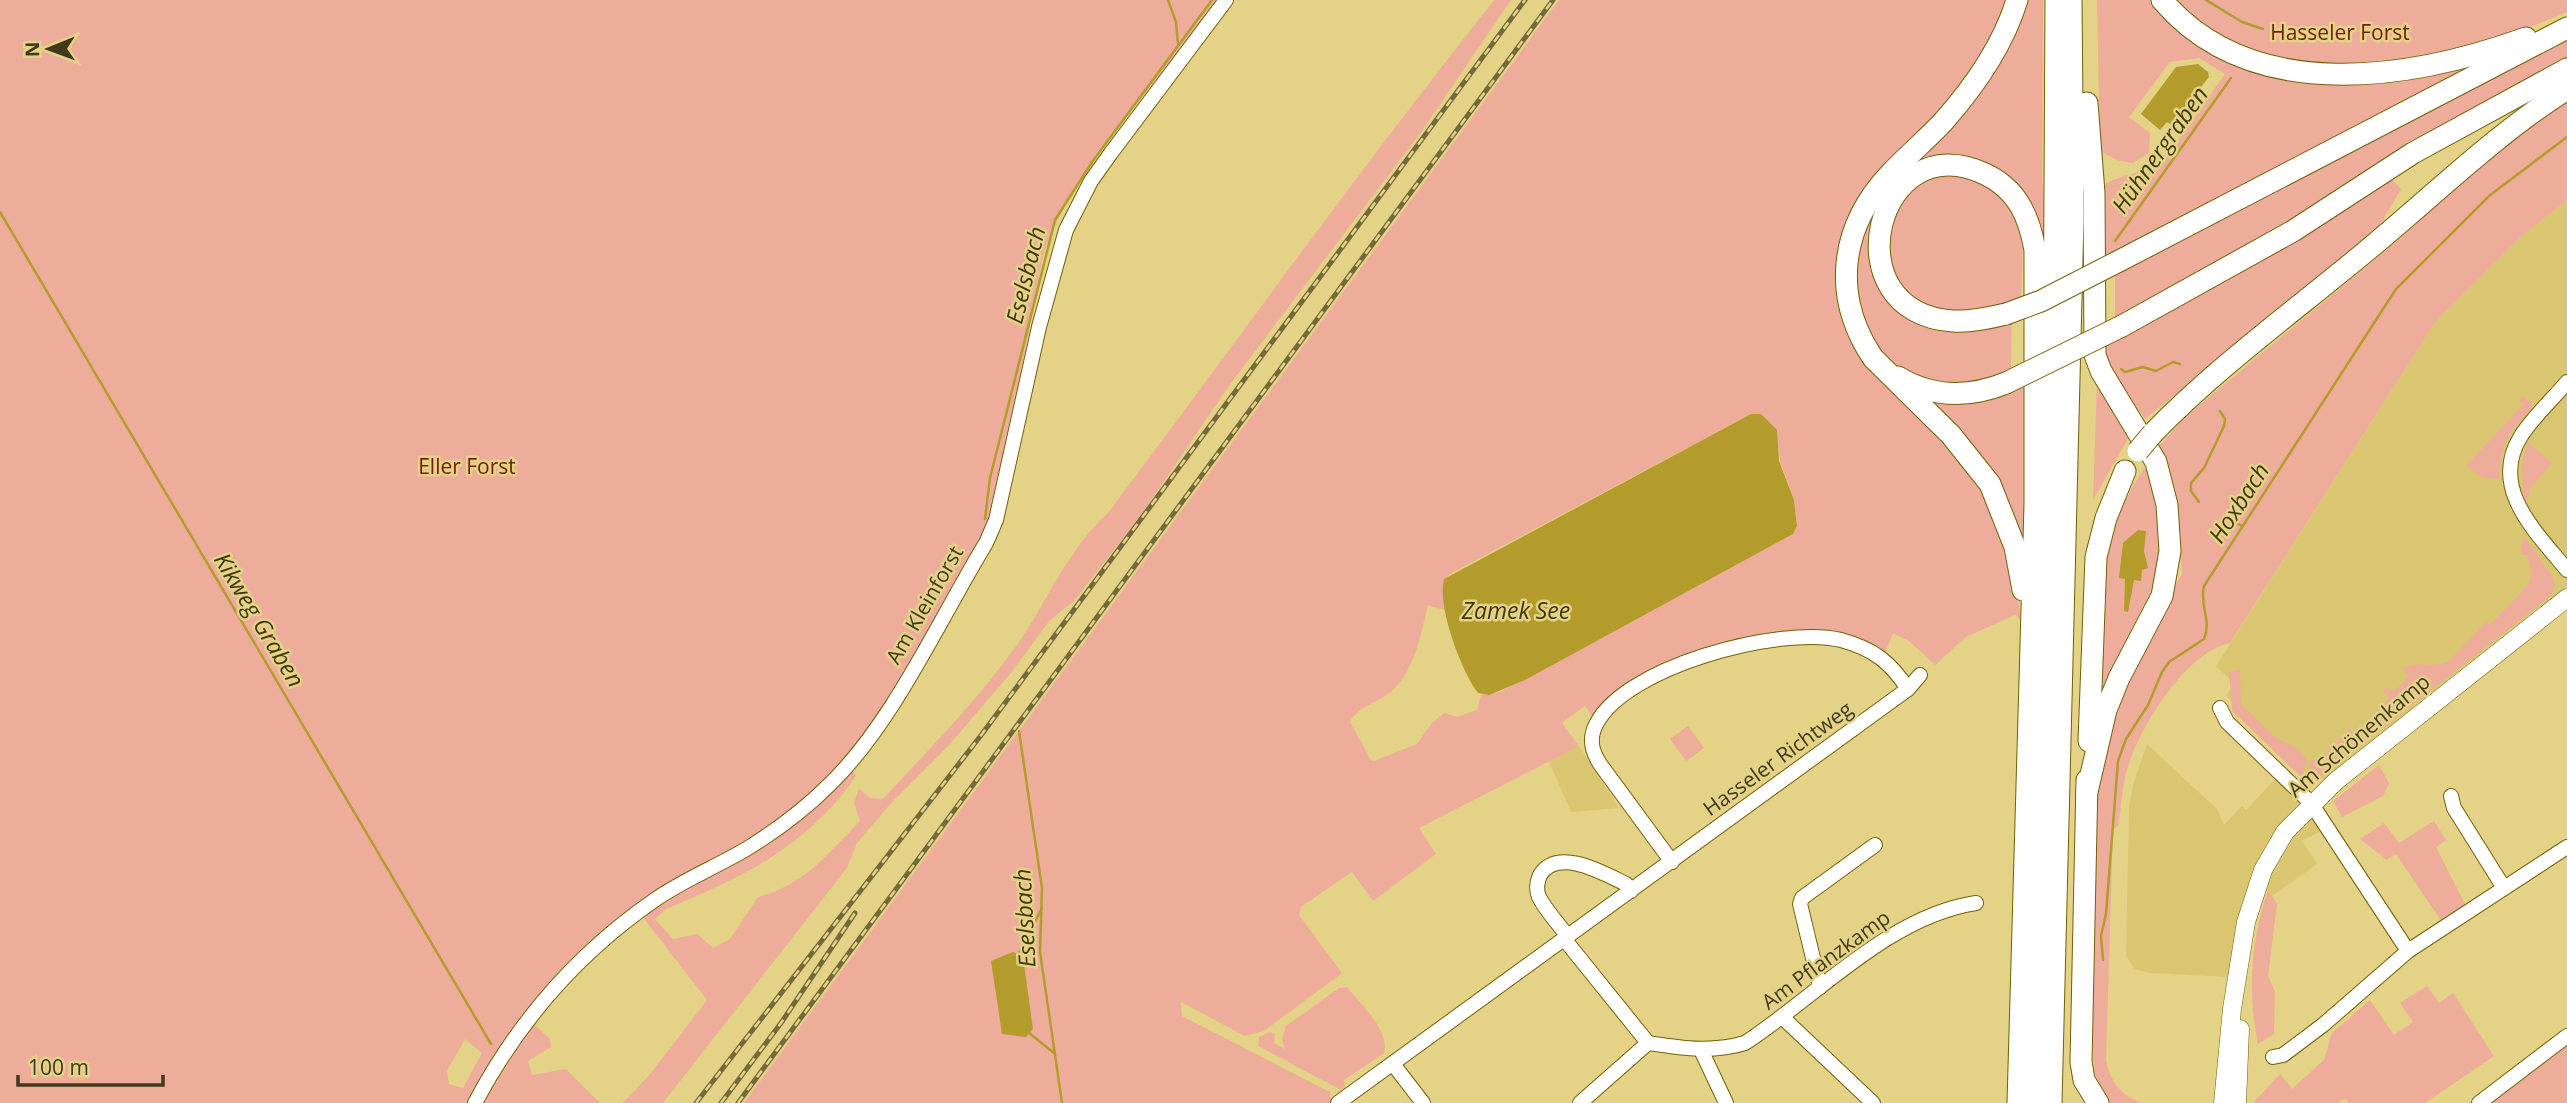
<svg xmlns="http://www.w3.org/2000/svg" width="2567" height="1103" font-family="'Open Sans',sans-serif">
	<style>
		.built { fill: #dac671 }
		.green { fill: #eead9a; fill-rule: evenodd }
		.water { fill: #b39c2b }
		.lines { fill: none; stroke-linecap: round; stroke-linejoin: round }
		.stream { stroke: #b39c2b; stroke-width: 2.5 }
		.minor-casing { stroke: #716007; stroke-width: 16 }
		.major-casing { stroke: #716007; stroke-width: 19 }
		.highway-casing { stroke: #716007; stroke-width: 23 }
		.minor { stroke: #fff; stroke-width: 14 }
		.major { stroke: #fff; stroke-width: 18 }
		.highway { stroke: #fff; stroke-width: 21 }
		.rail-casing { stroke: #73693b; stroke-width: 5 }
		.rail { stroke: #e4d286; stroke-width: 2.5; stroke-dasharray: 8; stroke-linecap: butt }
		.highway-bridge-casing { stroke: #716007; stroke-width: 23; stroke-linecap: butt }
		.highway-bridge { stroke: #fff; stroke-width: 21 }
		.labels { text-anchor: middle; stroke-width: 5; stroke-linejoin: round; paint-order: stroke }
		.park-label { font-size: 21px; fill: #741c00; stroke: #e4d286 }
		.street-label { font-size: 21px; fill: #413a1a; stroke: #e4d286 }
		.water-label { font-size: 23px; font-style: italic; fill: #403708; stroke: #e4d286 }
	</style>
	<rect width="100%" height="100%" fill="#e4d286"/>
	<g class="built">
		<polygon points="2567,200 2567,586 2324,779 2308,779 2226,695 2235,684 2216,666 2436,321 2521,237"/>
		<polygon points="2147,744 2217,809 2224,825 2242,806 2246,810 2279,775 2301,801 2273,836 2251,877 2241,912 2231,977 2150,973 2135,969 2126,956 2129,808 2133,785"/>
		<polygon points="1579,746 1619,808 1571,812 1549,761"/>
		<polygon points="2315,818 2325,829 2302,841 2317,864 2272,896 2264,888 2277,856 2306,819"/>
	</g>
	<g class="green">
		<path d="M 0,0 L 1223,0 C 1162,79 1070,165 1042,260 L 993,521 L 876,726 L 800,809 L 589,945 L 472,1103 L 0,1103 ZM 465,1039 L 482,1053 L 463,1088 L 449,1084 L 447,1071 Z"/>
		<path d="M 1494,0 L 1511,0 L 1422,131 L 1231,383 L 1141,515 L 1074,601 L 1050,620 L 1010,674 L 949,745 L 893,801 L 857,843 L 847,868 L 663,1103 L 623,1103 L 651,1073 L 707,1000 L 642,916 L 851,769 L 856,776 C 808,846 742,878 666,909 L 655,919 L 673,939 L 697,934 L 713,948 L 730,939 L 758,897 C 803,886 829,853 860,821 L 854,803 L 859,789 L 870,798 L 883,799 C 929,749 977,701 1017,645 C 1047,602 1068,549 1108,513 C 1236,342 1361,168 1494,0 Z"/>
		<path d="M 1559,0 L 2043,0 L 2042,172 L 2045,240 L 2041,288 L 2020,230 L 2023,249 L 2021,296 L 2012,302 L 2011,369 L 2025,388 L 2025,559 L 2018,595 L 2021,621 L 2015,615 L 1966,637 L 1935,665 L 1909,641 L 1893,633 L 1884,656 L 1786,635 L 1650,677 L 1595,720 L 1585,706 L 1562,723 L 1579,746 L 1419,828 L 1436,854 L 1373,901 L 1352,872 L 1301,907 L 1299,915 L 1342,973 L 1264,1031 L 1245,1036 L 1181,1002 L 1182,1016 L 1330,1092 L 1331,1103 L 744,1103 ZM 1751,414 L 1761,414 L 1776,430 L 1780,461 L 1794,500 L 1797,526 L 1793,534 L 1500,692 L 1481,695 L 1477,710 L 1457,717 L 1444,713 L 1431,724 L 1417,744 L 1374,761 L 1371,760 L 1350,722 C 1357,706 1381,702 1393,690 C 1415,669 1421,633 1428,605 L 1447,611 L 1443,583 L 1450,574 Z"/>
		<path d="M 2097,0 L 2156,0 L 2186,30 L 2326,78 L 2534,41 L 2100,261 L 2101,188 C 2116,174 2138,176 2155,164 C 2177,148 2207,98 2225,74 L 2199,58 L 2170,62 L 2129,117 L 2150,133 L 2149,153 L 2133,163 L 2119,161 L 2100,151 Z"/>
		<path d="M 2175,0 L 2567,0 L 2567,12 C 2475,52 2330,92 2235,45 C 2213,34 2194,16 2175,0 Z"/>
		<polygon points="2567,38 2567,62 2228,261 2115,318 2115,274"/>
		<path d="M 2567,99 L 2567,200 L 2521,237 L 2436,321 L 2230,643 C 2184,653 2138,730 2126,773 C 2122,790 2121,809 2118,826 L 2113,829 L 2106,1060 C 2110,1081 2121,1095 2141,1103 L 2111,1103 L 2095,1075 L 2091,1043 L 2098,786 L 2104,739 L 2136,658 L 2182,573 L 2175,488 L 2158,448 L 2184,418 L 2403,236 L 2487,157 Z"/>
		<polygon points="2390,177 2401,189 2375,234 2145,419 2105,361 2105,345 2128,336 2142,321"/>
		<polygon points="2097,383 2130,435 2093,500"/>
		<path d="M 2523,396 L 2532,404 C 2530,415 2518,421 2512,431 C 2502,446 2500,461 2500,479 L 2483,478 L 2466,466 L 2523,405 L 2519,400 Z"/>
		<polygon points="2528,442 2552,463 2528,491 2530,494 2524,501 2521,467"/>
		<path d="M 2147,465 L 2154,484 L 2161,536 L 2155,597 L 2098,713 C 2100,627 2092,537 2147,465 Z"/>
		<path d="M 2525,537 L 2553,578 L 2555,586 L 2551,596 L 2315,781 L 2309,778 L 2310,761 L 2321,757 L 2350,729 L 2353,732 L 2357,727 L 2361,730 L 2389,698 L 2384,692 L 2388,687 L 2394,692 L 2408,677 L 2403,669 C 2415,659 2435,669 2449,661 L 2486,622 L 2490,625 L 2529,584 L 2531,575 L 2528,555 L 2522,555 L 2521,544 Z"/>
		<polygon points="2240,669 2241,704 2275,737 2297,748 2307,760 2302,778 2232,711 2229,673"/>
		<polygon points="1688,726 1704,748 1686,761 1670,739"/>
		<polygon points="2379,765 2389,783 2383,796 2342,817 2333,801"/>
		<polygon points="2434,821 2446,840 2436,847 2466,906 2442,922 2396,854 2387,860 2360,839 2384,823 2399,843"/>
		<path d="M 2268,890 L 2277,904 L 2268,976 L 2275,992 L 2274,1034 L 2258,1044 C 2247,990 2251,942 2268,890 Z"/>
		<polygon points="2427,986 2439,1003 2453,993 2494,1056 2425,1103 2349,1103 2345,1098 2338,1103 2253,1103 2280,1074 2292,1089 2324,1060 2332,1033 2370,1000 2394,1035 2413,1022 2400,1003"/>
		<path d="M 1347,987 C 1361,1005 1390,1030 1384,1053 L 1344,1080 L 1345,1086 L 1341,1090 L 1258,1046 L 1259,1037 L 1270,1032 L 1275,1034 L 1274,1043 L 1285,1049 L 1282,1039 L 1286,1026 L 1339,988 Z"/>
		<polygon points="533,1023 550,1039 551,1047 528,1061 532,1075 566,1069 600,1103 484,1103"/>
		<polygon points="2567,1042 2567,1103 2487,1103"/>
	</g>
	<g class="water">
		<polygon points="2198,64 2208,72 2209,77 2171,125 2167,122 2160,130 2141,114 2176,67"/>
		<path d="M 1751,414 L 1761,414 L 1777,430 L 1779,461 L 1794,500 L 1797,526 L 1793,534 L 1525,680 L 1489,695 L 1478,693 C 1461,670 1437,607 1444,579 Z"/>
		<polygon points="2138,530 2146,531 2144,551 2148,568 2142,570 2141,581 2134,580 2128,612 2124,611 2125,579 2119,578 2123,543"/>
		<polygon points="1013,952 1023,957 1033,1029 1026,1037 1002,1034 991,961"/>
	</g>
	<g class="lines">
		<g class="stream">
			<polyline points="1168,0 1176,22 1178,44"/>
			<polyline points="2206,0 2242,22 2263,29"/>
			<polyline points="0,212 491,1044"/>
			<polyline points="2115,241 2231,78"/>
			<polyline points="2121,369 2125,372 2143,367 2156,371 2173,362 2180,364"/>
			<polyline points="2199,502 2191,491 2191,483 2204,468 2224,426 2225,419 2220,411"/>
			<polyline points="985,519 990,478 1055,220 1092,162 1212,0"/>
			<polyline points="2229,519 2242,526"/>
			<polyline points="1019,731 1042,888 1040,952 1062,1103"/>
			<polyline points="1018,955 1042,908"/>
			<path d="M 2103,960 L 2101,936 L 2106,914 L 2118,761 L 2126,739 L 2148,705 L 2162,672 L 2169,662 L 2204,639 C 2212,620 2199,605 2204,586 L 2396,289 L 2489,196 L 2567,137"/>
			<polyline points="1029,1033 1054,1053"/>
		</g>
		<g class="minor-casing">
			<g id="minor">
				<path d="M 2567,382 C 2552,400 2533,417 2521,436 C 2488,488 2537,533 2567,570"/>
				<polyline points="2220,708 2227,722 2311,803 2408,951"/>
				<polyline points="2451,796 2454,808 2504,888"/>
				<path d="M 1672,862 L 1600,764 C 1593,753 1589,742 1594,729 C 1618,667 1782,625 1841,640 C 1874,649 1890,662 1908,689"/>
				<path d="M 1568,937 C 1559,924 1546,911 1539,897 C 1536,890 1537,882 1540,875 C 1558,846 1605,874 1626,884 L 1631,891"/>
				<polyline points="1565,940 1648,1043"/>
				<polyline points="1820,987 1800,904 1802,898 1875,845"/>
				<polyline points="1782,1017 1873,1103"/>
				<polyline points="1701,1050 1726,1103"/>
				<polyline points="2273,1057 2283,1055 2323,1025 2408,951 2567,847"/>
				<polyline points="1393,1064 1423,1103"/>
				<path d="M 475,1103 C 519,1020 579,952 656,899 C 685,879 718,866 748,848 C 777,830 804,810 828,786 C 893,724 939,620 986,543 L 996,520 L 1039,327 L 1066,230 L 1091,181 L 1111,153 L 1226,0"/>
				<polyline points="1338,1103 1908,689 1920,675"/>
				<path d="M 1580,1103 L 1648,1043 C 1682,1048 1712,1053 1745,1043 C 1817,996 1889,916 1976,903"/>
				<polyline points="2479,1103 2567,1036"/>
			</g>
		</g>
		<g class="major-casing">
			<g id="major">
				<polyline points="2223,1103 2232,1009 2246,922 2263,870 2285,832 2336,781 2567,598"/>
				<polyline points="2237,1103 2240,1029"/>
			</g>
		</g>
		<g class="highway-casing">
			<g id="highway">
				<path d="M 2017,0 C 2003,46 1975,86 1943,122 C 1926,140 1907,156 1890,174 C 1839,228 1832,297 1873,358 L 1951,435 L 1990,484 L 2015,547 L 2023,590"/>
				<path d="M 2162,0 C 2252,106 2412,79 2526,38"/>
				<polyline points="2121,260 2567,28"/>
				<path d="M 2006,314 C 1989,318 1971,322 1953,321 C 1829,313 1876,122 1985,174 C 2017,189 2029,216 2035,250 L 2035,504 L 2018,1103"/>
				<polyline points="2122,326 2293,231 2413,153 2567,69"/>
				<path d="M 1898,377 C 1933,398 1969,398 2006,383"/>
				<path d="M 2153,433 C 2217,367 2293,312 2364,253 C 2431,198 2493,136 2567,89"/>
				<polyline points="2089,741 2096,557 2106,518 2125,471"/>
				<polyline points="2087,780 2081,1062 2084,1080 2098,1103"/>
				<polyline points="2087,792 2106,710 2119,678 2162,596 2170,551 2167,505 2156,462 2101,371 2095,355 2094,193 2087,103"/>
				<polyline points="2033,1103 2054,382 2056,0"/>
				<polyline points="2051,1103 2073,218 2071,0"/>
			</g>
		</g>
		<use href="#minor" class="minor"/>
		<use href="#major" class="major"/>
		<use href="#highway" class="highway"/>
		<g class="rail-casing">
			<g id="rail">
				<polyline points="696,1103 982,734 1525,0"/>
				<polyline points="721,1103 781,1023 855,913"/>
				<polyline points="738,1103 1553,0"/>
			</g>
		</g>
		<use href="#rail" class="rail"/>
		<g class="highway-bridge-casing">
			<g id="highway-bridge">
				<polyline points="2006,314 2041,301 2121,260"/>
				<polyline points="2006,383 2122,326"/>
				<polyline points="2138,451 2153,433"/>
			</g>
		</g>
		<use href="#highway-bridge" class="highway-bridge"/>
	</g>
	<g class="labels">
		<g class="park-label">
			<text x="2340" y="40">Hasseler Forst</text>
			<text x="467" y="474">Eller Forst</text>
		</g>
		<g class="street-label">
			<text transform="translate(925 605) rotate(-60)" y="7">Am Kleinforst</text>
			<text transform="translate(2359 736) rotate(-40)" y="7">Am Schönenkamp</text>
			<text transform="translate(1778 759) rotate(-36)" y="7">Hasseler Richtweg</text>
			<text transform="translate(1826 960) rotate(-36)" y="7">Am Pflanzkamp</text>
		</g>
		<g class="water-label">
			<text transform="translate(2160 150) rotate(-55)" y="8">Hühnergraben</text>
			<text transform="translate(1026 275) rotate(-76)" y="8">Eselsbach</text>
			<text transform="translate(2239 503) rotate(-57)" y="8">Hoxbach</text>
			<text x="1516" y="619">Zamek See</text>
			<text transform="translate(259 620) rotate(59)" y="8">Kikweg Graben</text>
			<text transform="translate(1025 918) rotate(-93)" y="8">Eselsbach</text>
		</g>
	</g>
	<g transform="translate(49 49) rotate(269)" stroke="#e4d286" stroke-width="5" paint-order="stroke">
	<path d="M0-5L12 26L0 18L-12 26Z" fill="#413a1a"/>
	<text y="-10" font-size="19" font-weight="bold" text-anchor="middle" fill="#413a1a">N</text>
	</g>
	<path d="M18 1075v10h145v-10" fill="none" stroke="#413a1a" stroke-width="3.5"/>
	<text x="28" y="1075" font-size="21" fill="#413a1a" stroke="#e4d286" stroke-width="5" paint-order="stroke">100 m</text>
</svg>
